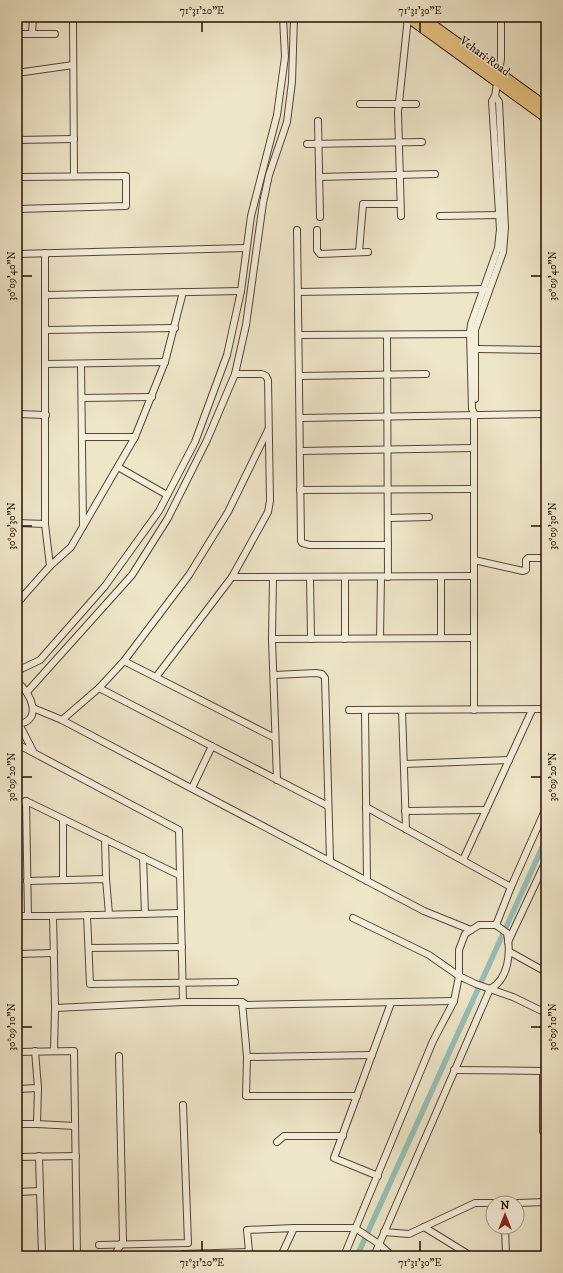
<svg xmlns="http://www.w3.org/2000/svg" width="563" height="1273" font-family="'IM FELL DW Pica',serif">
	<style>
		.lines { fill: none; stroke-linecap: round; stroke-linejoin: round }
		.canal { stroke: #99bfb8; stroke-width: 5.5 }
		.minor-casing { stroke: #584532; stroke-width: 8 }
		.primary-casing { stroke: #260f00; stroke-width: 12 }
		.minor { stroke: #f4efdc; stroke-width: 6 }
		.primary { stroke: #e7c384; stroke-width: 10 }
		.ticks { fill: none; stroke: #260f00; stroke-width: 1.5 }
		.labels { text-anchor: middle; stroke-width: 3; stroke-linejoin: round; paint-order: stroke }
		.street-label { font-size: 12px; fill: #260f00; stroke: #f4efdc }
		.neatline { fill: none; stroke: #260f00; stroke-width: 1.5 }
		.ticks-label { font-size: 10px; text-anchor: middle; fill: #260f00 }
	</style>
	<rect width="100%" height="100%" fill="#eee6c9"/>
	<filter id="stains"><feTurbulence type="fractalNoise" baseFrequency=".005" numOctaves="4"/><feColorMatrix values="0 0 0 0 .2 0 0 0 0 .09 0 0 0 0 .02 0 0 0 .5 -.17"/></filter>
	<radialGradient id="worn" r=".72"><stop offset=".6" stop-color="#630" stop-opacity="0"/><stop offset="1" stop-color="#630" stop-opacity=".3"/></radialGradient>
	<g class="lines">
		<polyline class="canal" points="357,1256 546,839"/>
		<g class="minor-casing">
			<g id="minor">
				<polyline points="73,17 74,176"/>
				<polyline points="17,34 55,34"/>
				<polyline points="32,34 33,17"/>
				<polyline points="17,73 73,65"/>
				<polyline points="360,104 416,104"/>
				<polyline points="318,121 320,217"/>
				<polyline points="17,140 74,139"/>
				<polyline points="307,144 422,142"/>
				<polyline points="17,177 126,176 126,206 17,209"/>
				<polyline points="319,177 435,174"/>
				<polyline points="401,216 398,112 408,17"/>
				<polyline points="440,216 500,215"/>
				<polyline points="297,230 301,541 302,543 310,545 388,545"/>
				<polyline points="317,230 317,250 320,254 368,252"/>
				<polyline points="359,252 363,204 400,204"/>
				<polyline points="45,253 45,295"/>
				<polyline points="17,254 246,248"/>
				<polyline points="298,292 485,289"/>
				<polyline points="46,330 175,328"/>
				<polyline points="299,335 473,334"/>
				<polyline points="387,335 388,577"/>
				<polyline points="475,349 546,350"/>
				<polyline points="46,364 165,362"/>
				<polyline points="81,364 83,526"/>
				<polyline points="300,376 426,374"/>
				<polyline points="82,398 152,397"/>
				<polyline points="475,399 475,330 503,252 505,228 499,102 495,96"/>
				<polyline points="17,414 46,415"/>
				<polyline points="300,418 546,414"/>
				<polyline points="82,437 135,437"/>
				<polyline points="300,451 474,448"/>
				<polyline points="118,467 167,495"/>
				<polyline points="300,490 474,489"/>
				<polyline points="388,518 429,517"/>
				<polyline points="17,523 45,524"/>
				<polyline points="474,560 523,571 526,570 526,560 528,558 546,558"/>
				<polyline points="50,566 71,547 135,437 165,362 183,292"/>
				<polyline points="232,577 474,576"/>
				<polyline points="273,577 272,639 277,780"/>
				<polyline points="310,577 311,639"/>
				<polyline points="345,577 345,639"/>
				<polyline points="17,589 21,599"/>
				<polyline points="17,603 50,566 45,524 45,295 241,291"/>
				<polyline points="380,638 381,577"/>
				<polyline points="441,638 441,577"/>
				<polyline points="272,639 474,638"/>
				<polyline points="124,661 275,738"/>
				<polyline points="17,671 40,660 105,586 159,511 195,442 227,355 241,291 251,216 277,115 285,57 283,17"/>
				<polyline points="274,675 316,673 322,674 325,678 330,860"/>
				<polyline points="156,677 232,577 268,512 270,501 268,380 266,376 262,374 235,374"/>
				<path d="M 17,682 C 31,692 44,722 17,724"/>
				<polyline points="99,688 328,806"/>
				<polyline points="27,692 132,575 168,518 207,440 235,374 246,325 263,203 269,175 287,122 292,82 294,17"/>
				<polyline points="33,708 62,720 424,911 471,930"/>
				<polyline points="349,710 546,709"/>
				<polyline points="365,710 367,881"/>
				<polyline points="402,710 406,829"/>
				<polyline points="474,710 474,413 472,409 470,333 471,324 498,248 500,229 492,101 495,96 501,59 501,17"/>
				<polyline points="62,720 99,688 124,661 189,575 228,512 268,430"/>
				<polyline points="19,724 33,751"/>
				<polyline points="17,744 179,830 183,1002 55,1008 53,916 17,916"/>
				<polyline points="404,764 509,760"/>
				<polyline points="192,788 212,746"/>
				<polyline points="26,801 28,916"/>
				<polyline points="17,804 26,801 179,875"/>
				<polyline points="366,807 511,887"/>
				<polyline points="405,811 486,810"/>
				<polyline points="105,839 106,879"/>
				<polyline points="143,857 145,914"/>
				<polyline points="463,860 532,710"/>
				<polyline points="63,880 63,819"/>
				<polyline points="27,881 106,879 109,914"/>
				<polyline points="87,915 90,984 235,982"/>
				<polyline points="53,916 181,913"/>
				<polyline points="353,918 429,955 459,976 476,984 513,997 546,1013"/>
				<polyline points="496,925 511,887 546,808"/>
				<polyline points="508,942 546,861"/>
				<polyline points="89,948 182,947"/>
				<polyline points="510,952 546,972"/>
				<polyline points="17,954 54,953"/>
				<polyline points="183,1002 242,1002 247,1005 454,1001"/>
				<polyline points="242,1002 247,1057 246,1096 357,1096"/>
				<polyline points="35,1051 38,1088"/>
				<polyline points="54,1051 55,1008"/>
				<polyline points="17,1052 74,1051 77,1256"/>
				<polyline points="247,1057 372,1055"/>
				<polyline points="454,1070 546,1071"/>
				<polyline points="543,1071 543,1131 546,1131"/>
				<polyline points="17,1089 38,1088 37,1124 17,1124"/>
				<polyline points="37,1124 75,1126"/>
				<polyline points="277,1142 284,1136 343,1136"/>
				<polyline points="39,1156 40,1191"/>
				<polyline points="17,1157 76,1156"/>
				<polyline points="378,1176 334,1158 391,1003"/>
				<polyline points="17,1192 40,1191 42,1256"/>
				<polyline points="517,1203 546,1202"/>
				<polyline points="424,1227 471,1256"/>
				<polyline points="505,1227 506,1256"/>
				<polyline points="294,1228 355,1228 379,1244 392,1256"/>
				<polyline points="384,1232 409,1234 475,1203 493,1203"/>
				<polyline points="99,1245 188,1243 183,1105"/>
				<polyline points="183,1254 249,1252"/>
				<polyline points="114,1256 123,1241 119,1056"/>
				<polyline points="247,1256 249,1252 247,1230 294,1228 281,1256"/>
				<path d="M 344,1256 L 433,1041 L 454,1001 L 459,976 L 459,950 L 465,934 L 479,925 L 496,925 L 507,933 C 511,952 509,979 490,989 L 374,1256"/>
			</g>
		</g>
		<g class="primary-casing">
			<g id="primary">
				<polyline points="408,17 546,117"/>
				<polyline points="421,17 546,107"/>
			</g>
		</g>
		<use href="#minor" class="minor"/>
		<use href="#primary" class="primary"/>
	</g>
	<path class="ticks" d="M 202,22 L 202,32M 420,22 L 420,32M 22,276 L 32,276M 531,276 L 541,276M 22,526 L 32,526M 531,526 L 541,526M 22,777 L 32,777M 531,777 L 541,777M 22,1027 L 32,1027M 531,1027 L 541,1027M 202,1241 L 202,1251M 420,1241 L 420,1251"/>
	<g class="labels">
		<g class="street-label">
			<text transform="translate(485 56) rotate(36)" y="4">Vehari Road</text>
		</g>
	</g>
	<rect width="563" height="1273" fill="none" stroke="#eee6c9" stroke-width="44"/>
	<g transform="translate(505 1215)"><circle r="19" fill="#f4efdc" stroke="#a29584"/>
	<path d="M0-3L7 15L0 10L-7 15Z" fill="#8f2418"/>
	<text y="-6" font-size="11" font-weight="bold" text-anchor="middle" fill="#260f00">N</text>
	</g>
	<rect x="22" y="22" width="519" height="1229" class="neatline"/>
	<g class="ticks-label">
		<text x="202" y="14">71°31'20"E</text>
		<text x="420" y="14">71°31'30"E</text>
		<text transform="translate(11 276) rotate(-90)" y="4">30°09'40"N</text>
		<text transform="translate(552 276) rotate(-90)" y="4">30°09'40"N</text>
		<text transform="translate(11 526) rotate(-90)" y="4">30°09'30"N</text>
		<text transform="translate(552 526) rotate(-90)" y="4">30°09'30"N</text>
		<text transform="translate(11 777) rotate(-90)" y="4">30°09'20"N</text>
		<text transform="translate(552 777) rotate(-90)" y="4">30°09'20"N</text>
		<text transform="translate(11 1027) rotate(-90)" y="4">30°09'10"N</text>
		<text transform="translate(552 1027) rotate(-90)" y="4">30°09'10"N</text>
		<text x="202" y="1266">71°31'20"E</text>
		<text x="420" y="1266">71°31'30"E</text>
	</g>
	<rect width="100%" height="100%" filter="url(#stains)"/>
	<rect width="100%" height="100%" fill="url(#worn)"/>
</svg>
